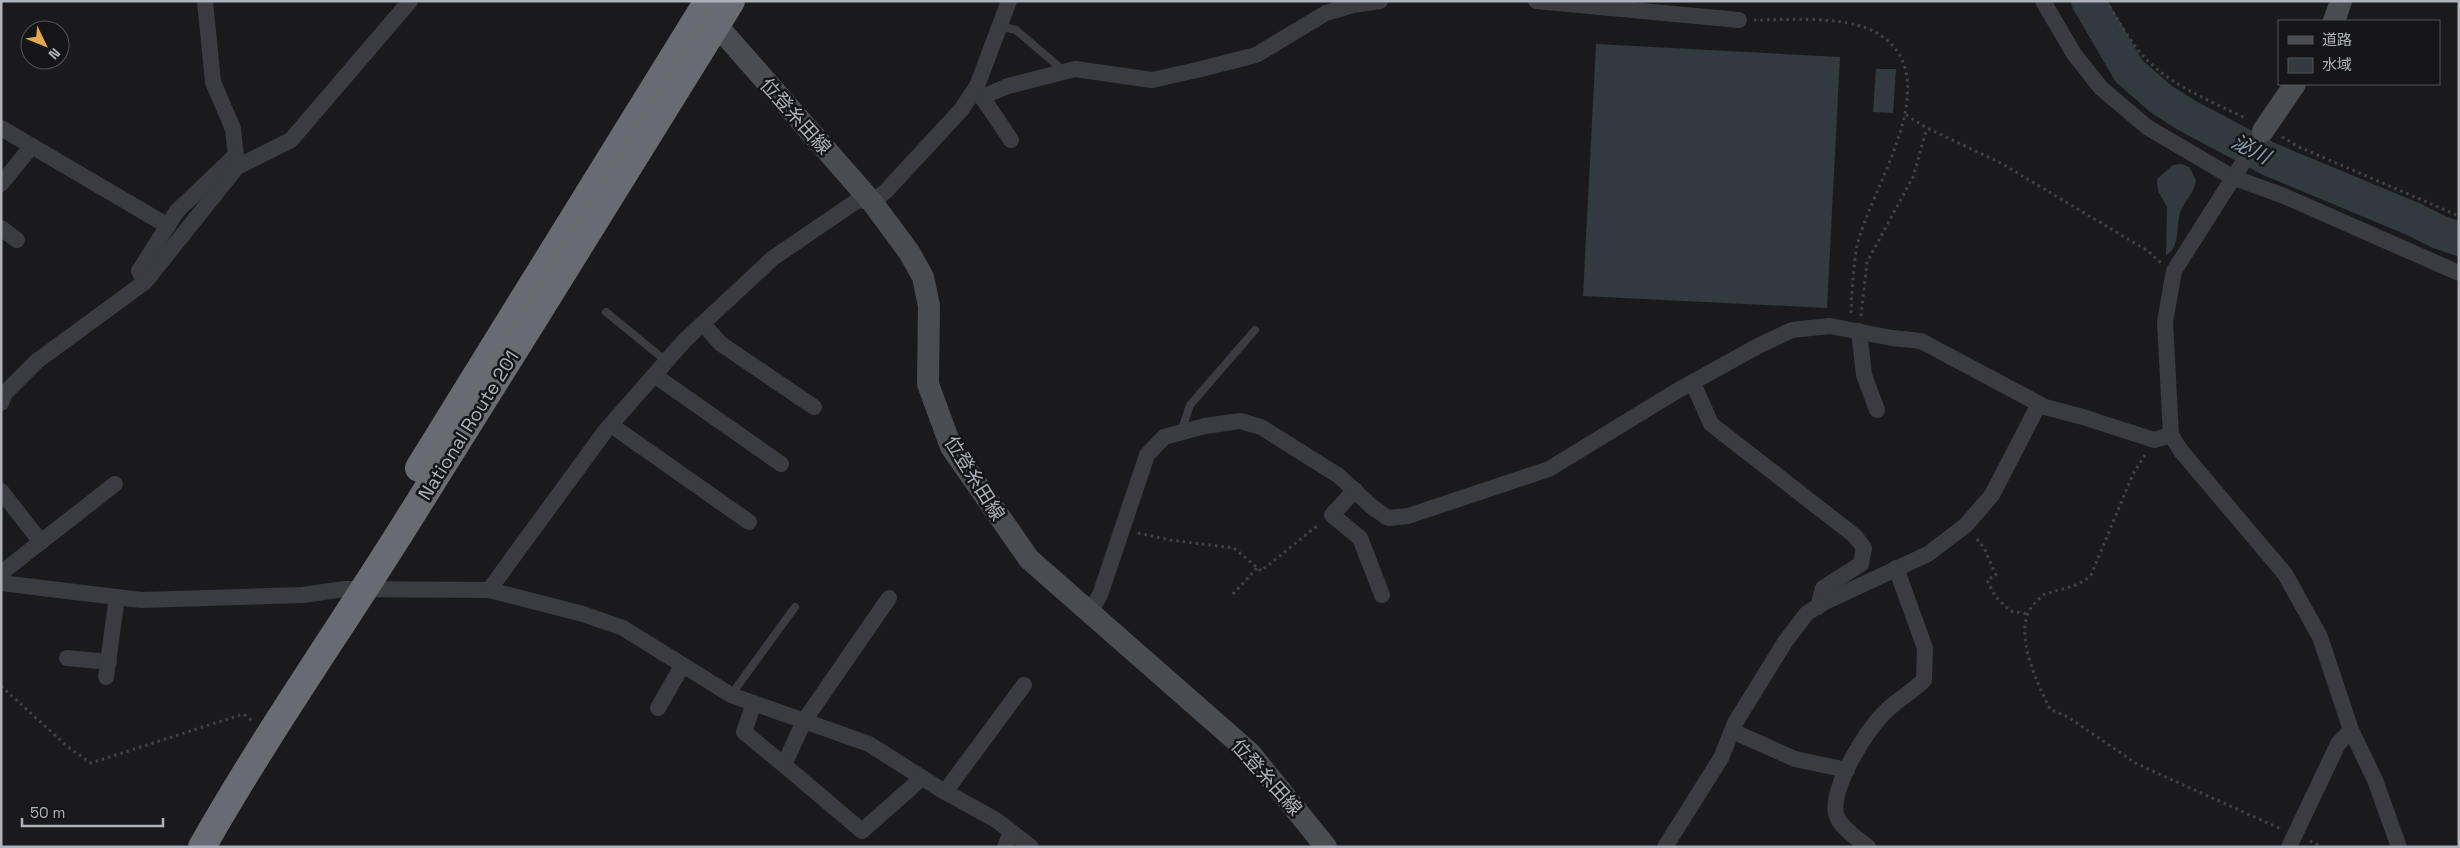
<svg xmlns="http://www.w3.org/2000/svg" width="2460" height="848" font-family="'Space Grotesk','Noto Sans JP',sans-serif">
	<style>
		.water { fill: #313a3f }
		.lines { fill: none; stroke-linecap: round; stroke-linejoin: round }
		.river { stroke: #313a3f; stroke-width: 34 }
		.path { stroke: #414348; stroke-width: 3; stroke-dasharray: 2.5 4; stroke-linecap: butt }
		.lane { stroke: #3b3c41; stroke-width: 8 }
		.street { stroke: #3b3c41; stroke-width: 16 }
		.secondary { stroke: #494c51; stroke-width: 22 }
		.highway { stroke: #686b71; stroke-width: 28 }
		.labels { text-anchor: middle; stroke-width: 5; stroke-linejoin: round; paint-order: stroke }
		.street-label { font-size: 19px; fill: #aeb2bb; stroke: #151517 }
		.water-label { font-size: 20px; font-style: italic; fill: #88a1b2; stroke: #151517 }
	</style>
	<rect width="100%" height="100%" fill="#1a1a1c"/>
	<g class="water">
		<polygon points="1596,44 1840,57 1827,308 1583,296"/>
		<polygon points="1876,69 1896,69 1893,113 1873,112"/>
		<path d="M 2182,164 L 2189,167 L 2196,180 C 2193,194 2189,196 2182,208 C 2175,219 2182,248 2166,255 L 2167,207 L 2158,191 L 2157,179 L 2173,165 Z"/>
	</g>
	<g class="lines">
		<polyline class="river" points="2088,1 2129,71 2161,99 2186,115 2269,159 2413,219 2439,232 2459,239"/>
		<g class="path">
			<path d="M 2106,1 C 2119,21 2131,44 2148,61 C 2176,88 2213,102 2247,119"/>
			<path d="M 1754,20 C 1790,20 1843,15 1875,32 C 1952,74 1871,186 1857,246 C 1853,267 1852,292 1851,314"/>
			<polyline points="1906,115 1927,128 1999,162 2148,251 2161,263"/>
			<polyline points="2282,137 2299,147 2459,216"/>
			<polyline points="1861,316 1867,262 1913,177 1927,128"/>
			<path d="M 2145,455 L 2133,474 L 2091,575 C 2078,588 2062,588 2046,594 C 2041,595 2038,601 2034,604 C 2011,629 2037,683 2050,709 L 2068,717 L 2137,764 L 2281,829"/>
			<polyline points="1138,533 1170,540 1234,548 1261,571 1318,525"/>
			<polyline points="1977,539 1984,548 1996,575 1987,580 1995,596 2010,611 2028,614"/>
			<polyline points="1233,594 1257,568"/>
			<polyline points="1,686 68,747 91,763 243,714 253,721"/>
			<polyline points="2310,841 2323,847"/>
		</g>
		<g class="lane">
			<polyline points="999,26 1016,30 1064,71"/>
			<polyline points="606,312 666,361"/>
			<polyline points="1181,432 1190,405 1255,330"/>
			<polyline points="731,695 795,607"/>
		</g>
		<g class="street">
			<polyline points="205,1 213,82 233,129 237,167"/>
			<polyline points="1536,1 1739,20"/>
			<polyline points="2043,1 2074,54 2101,88 2147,127 2232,177 2284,196 2459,273"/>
			<polyline points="972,94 982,97 1008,86 1075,69 1152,80 1197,70 1256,55 1326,13 1353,5 1380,1"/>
			<polyline points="982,97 1011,140"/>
			<polyline points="1,128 168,226"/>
			<polyline points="2263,131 2174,271 2165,322 2171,435 2181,451 2285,574 2320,637 2351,730 2375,780 2399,847"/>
			<polyline points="1,184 32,146"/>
			<polyline points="1,228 17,240"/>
			<polyline points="145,282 139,271 177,211 235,156"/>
			<polyline points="703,324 721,344 814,407"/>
			<polyline points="1859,331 1864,375 1877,410"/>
			<polyline points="654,375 781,464"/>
			<polyline points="1693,383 1711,424 1855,536 1864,548 1861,564 1823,588 1818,607"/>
			<polyline points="1,403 5,393 37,361 145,282 237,167 291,140 410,1"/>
			<polyline points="611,425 749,522"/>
			<polyline points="1355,490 1332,515 1360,538 1382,595"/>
			<polyline points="1,491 41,542"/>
			<polyline points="1,573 115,484"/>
			<polyline points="1,583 141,600 303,595 344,589 489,590 583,614 623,628 731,695 869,744 940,789 996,820 1031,847"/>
			<polyline points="489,590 606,430 685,340 773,258 858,200 872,202 886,191 961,110 977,86 1009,1"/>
			<polyline points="889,598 804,721 784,765 862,831 922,778"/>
			<polyline points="1089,613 1100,595 1147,455 1164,437 1205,426 1240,421 1261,427 1339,476 1371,506 1388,518 1408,516 1549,469 1675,392 1758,346 1792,330 1830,326 1892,338 1921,341 2045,407 2083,417 2154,440 2171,435"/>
			<polyline points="67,658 109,662"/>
			<polyline points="106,677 117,597"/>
			<polyline points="754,703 744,732 784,765"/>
			<polyline points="658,708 682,666"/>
			<polyline points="1732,731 1795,759 1847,770"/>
			<polyline points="945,792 1024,685"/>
			<polyline points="1005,847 1011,832"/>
			<polyline points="1665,847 1721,758 1735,723 1785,642 1807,613 1825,602 1928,554 1966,525 1992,495 2039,404"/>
			<path d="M 1868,847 C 1858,839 1839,827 1836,814 C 1831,786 1866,731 1885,712 C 1897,700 1912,692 1924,680 L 1925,648 L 1896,568"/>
			<polyline points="2289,847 2338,744 2351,730"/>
		</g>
		<g class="secondary">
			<polyline points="706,13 872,202 909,252 923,277 929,306 928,384 951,447 1029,559 1250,753 1326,847"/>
			<polyline points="2334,21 2341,1"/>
			<polyline points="2263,131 2295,84"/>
		</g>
		<g class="highway">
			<polyline points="419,468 708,1"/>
			<path d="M 202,847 C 265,736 338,632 405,525 C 515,351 622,176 731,1"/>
		</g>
	</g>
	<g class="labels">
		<g class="street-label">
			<text transform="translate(796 116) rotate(48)" y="7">位登糸田線</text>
			<text transform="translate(468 425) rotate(-58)" y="7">National Route 201</text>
			<text transform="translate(975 478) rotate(58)" y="7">位登糸田線</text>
			<text transform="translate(1267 777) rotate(48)" y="7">位登糸田線</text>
		</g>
		<g class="water-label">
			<text transform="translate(2251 149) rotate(27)" y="7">泌川</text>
		</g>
	</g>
	<rect width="2460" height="848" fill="none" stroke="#aeb2bb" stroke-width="5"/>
	<rect x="2278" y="20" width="162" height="65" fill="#151517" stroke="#525459"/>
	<rect x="2288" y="36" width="25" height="8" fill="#494c51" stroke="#525459"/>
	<text x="2322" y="45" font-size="15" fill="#aeb2bb">道路</text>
	<rect x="2288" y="58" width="25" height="15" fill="#313a3f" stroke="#525459"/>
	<text x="2322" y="70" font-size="15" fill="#aeb2bb">水域</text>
	<g transform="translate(45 45) rotate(133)"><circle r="24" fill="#151517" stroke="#525459"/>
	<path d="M0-4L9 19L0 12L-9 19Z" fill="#e5a949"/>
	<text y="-8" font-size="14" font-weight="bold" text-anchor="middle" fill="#aeb2bb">N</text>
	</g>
	<path d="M22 818v8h141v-8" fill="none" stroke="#aeb2bb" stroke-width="2.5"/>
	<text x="30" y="818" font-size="15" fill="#aeb2bb" stroke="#151517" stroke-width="4" paint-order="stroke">50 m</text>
</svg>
